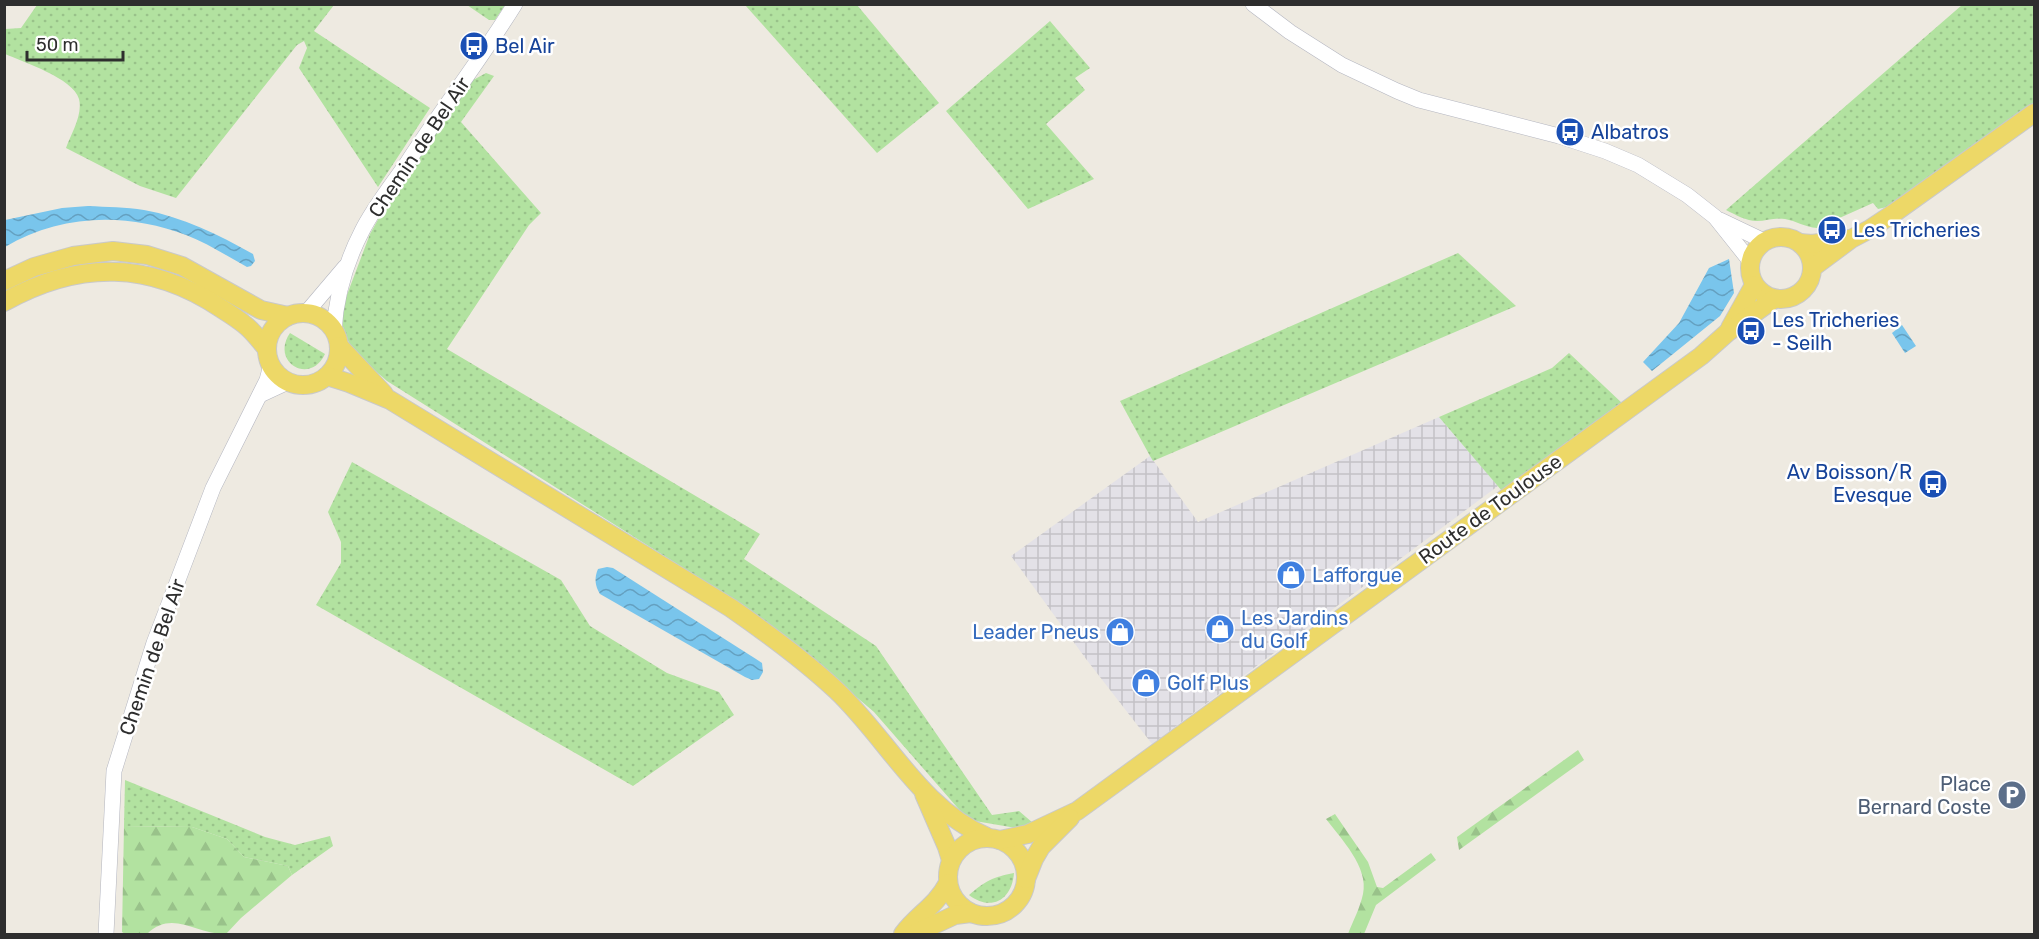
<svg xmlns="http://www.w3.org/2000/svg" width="2039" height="939" font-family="Rubik,sans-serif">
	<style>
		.industrial { fill: url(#industrial-grid) }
		.grass { fill: url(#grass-dots) }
		.forest { fill: url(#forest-firs) }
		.water { fill: url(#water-waves) }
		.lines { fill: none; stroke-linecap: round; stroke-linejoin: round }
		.minor-casing { stroke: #b4b6c0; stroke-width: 16 }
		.major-casing { stroke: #c9c9c9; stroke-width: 20 }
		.minor { stroke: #fff; stroke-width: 15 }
		.major { stroke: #edd867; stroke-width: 18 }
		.labels { text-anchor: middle; stroke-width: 5; stroke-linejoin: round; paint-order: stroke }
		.transit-label { font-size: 20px; fill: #164399; stroke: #fff; text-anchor: start }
		.street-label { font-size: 20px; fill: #2e2e2e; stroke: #fff }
		.shop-label { font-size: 20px; fill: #366cbe; stroke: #fff; text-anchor: start }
		.service-label { font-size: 20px; fill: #4e5e75; stroke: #fff; text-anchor: end }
	</style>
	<defs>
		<pattern id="industrial-grid" width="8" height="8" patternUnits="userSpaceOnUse" patternTransform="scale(1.5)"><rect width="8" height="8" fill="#e3e1e7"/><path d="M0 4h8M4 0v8" fill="none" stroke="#c3c1c6"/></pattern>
		<pattern id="grass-dots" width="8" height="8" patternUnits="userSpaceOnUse" patternTransform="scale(1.5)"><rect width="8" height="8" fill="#b2e2a0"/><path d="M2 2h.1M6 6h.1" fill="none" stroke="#99c28a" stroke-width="1.8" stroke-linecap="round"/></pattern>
		<pattern id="forest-firs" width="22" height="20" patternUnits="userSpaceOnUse" patternTransform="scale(1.5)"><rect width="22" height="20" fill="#b2e2a0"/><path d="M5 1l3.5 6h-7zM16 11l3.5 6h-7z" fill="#99c28a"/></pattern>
		<pattern id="water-waves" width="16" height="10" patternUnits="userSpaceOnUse" patternTransform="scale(1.5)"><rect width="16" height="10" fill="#79c5ec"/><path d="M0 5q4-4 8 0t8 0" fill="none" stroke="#64a0c0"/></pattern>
	</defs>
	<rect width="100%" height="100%" fill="#eeeae1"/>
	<polygon class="industrial" points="1439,417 1498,486 1152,744 1086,659 1011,556 1150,456 1198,522"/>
	<g class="grass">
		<path d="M 37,5 L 334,5 L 314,31 L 430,108 L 378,187 L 299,68 L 307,48 L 304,41 L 297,45 L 176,198 L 140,186 L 66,148 C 71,134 83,115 79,99 C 73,78 23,62 5,54 L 5,29 L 21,28 Z"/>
		<polygon points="467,5 505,5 495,20 489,20"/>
		<polygon points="745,5 857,5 939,103 877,153"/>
		<path d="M 1962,5 L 2034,5 L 2034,104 L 1896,205 L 1878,209 L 1873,203 L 1817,228 C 1805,227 1796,221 1785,219 C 1775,217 1766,221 1757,221 C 1746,221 1736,215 1726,210 Z"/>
		<polygon points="1050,21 1090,68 1075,78 1085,90 1046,124 1094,179 1028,209 946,111"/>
		<path d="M 486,73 L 494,76 L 461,122 L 541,213 L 529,225 L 447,349 L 760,534 L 744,559 L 876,646 L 992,815 L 1019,811 L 1033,823 L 1016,828 L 975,821 L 963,814 L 874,712 L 793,643 L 723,593 L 387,381 C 362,359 339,345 342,308 L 370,234 L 395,189 L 469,79 L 475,79 Z"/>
		<polygon points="1458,253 1516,306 1153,461 1150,456 1120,401"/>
		<path d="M 290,333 L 325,354 C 310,386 270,362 290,333 Z"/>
		<polygon points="1569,353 1623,404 1502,491 1439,417 1552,368"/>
		<polygon points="352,462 561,580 590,626 667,673 719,692 734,715 633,786 316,605 341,563 341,542 328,512"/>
		<polygon points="125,780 265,837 295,845 330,836 333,846 292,875 288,866 244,857 227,839 192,827 124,826"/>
		<path d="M 1014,873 C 1012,900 991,912 969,895 C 985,881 993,877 1014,873 Z"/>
	</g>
	<g class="forest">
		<polygon points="1578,750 1584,760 1459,850 1457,837"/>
		<path d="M 1335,814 L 1368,862 L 1377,887 L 1383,888 L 1431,853 L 1436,860 L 1376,905 L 1364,934 L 1348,934 C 1353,921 1360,908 1363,894 C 1369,867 1341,839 1326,819 Z"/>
		<path d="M 124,826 L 192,827 L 227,839 L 244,857 L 288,866 L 292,875 L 241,918 L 226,934 C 196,935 173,909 147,934 L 125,934 L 122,932 Z"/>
	</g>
	<g class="water">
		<path d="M 88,206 C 107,207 126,207 144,210 C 183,217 219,235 253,254 L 255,261 L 251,266 L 247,267 C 227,256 207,243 186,235 C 126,212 60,214 5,247 L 5,220 L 62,208 Z"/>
		<polygon points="1729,259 1734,293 1720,316 1652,371 1643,362 1679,323 1709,268"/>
		<polygon points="1902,325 1916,346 1905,353 1892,333"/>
		<path d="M 607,567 L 613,568 L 756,659 L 762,663 L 763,672 L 759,679 L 752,680 L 745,677 L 600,594 C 595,586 594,578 598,569 Z"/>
	</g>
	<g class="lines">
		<g class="minor-casing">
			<g id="minor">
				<polyline points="1253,4 1290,32 1342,65 1397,91 1419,100 1559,136 1605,151 1638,165 1687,195 1715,217 1750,261"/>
				<polyline points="1720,220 1764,241"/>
				<polyline points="306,313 345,267"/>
				<path d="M 334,331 C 336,297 346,262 362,231 C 374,207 392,185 407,163 C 442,109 481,59 515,4"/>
				<polyline points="260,395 288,382"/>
				<polyline points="106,934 114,771 154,643 213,488 267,380 271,365"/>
			</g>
		</g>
		<g class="major-casing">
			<g id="major">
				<circle cx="1781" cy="268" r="31"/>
				<polyline points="1800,243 1812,244 1850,239"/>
				<polyline points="1812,268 1851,239 1870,229 1894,213 2034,113"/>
				<polyline points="4,281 34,267 73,256 113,251 147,255 182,266 261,310 288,316"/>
				<path d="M 4,302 C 79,260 151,261 222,309 C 230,314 238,319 245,325 C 253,331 260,341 267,349"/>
				<circle cx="303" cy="349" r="36"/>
				<polyline points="1730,328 1754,285"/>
				<polyline points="339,346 384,394"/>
				<path d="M 327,376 L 349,383 L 390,400 L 731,608 C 767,633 804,660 836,690 C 887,738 921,809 987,837"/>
				<polyline points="924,794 947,847 951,860"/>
				<circle cx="987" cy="877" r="39"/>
				<polyline points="1000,840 1028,834 1077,811 1701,356 1728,332 1774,299"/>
				<polyline points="1026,879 1034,859 1041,847 1070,818"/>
				<path d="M 903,934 C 917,915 936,906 948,883"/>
				<polyline points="914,934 955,915 971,913"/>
			</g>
		</g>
		<use href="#minor" class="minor"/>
		<use href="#major" class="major"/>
	</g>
	<defs>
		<g id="bus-disc" transform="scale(1.5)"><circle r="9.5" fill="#1a4fb4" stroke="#fff"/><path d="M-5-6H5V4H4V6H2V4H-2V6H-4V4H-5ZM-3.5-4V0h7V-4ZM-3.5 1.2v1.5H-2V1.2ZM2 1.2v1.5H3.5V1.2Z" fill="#fff"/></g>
		<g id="shop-disc" transform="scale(1.5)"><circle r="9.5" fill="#3f7fe0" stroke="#fff"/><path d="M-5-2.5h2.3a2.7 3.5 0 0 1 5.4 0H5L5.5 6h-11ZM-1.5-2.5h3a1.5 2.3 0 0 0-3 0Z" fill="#fff"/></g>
		<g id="parking-disc" transform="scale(1.5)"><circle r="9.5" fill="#5c6f8a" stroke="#fff"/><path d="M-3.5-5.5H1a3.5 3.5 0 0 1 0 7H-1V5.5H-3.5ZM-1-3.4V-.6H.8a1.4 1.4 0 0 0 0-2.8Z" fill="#fff"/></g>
	</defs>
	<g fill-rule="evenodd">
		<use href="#bus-disc" x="474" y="46"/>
		<use href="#bus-disc" x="1570" y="132"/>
		<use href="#bus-disc" x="1832" y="230"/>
		<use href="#bus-disc" x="1751" y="331"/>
		<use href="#bus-disc" x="1933" y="484"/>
		<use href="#shop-disc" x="1291" y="575"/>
		<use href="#shop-disc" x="1220" y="629"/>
		<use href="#shop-disc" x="1120" y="632"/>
		<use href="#shop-disc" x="1146" y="683"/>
		<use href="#parking-disc" x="2012" y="795"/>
	</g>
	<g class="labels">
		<g class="transit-label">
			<text x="495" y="53">Bel Air</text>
			<text x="1591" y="139">Albatros</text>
			<text x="1853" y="237">Les Tricheries</text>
			<text x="1772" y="327">Les Tricheries<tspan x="1772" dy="23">- Seilh</tspan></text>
			<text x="1912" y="479" text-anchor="end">Av Boisson/R<tspan x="1912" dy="23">Evesque</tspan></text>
		</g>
		<g class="street-label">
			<text transform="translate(419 147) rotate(-56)" y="7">Chemin de Bel Air</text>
			<text transform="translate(1490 509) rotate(-36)" y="7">Route de Toulouse</text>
			<text transform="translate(152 657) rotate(-71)" y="7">Chemin de Bel Air</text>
		</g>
		<g class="shop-label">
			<text x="1312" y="582">Lafforgue</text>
			<text x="1241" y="625">Les Jardins<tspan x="1241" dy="23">du Golf</tspan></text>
			<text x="1099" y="639" text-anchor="end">Leader Pneus</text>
			<text x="1167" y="690">Golf Plus</text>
		</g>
		<g class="service-label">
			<text x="1991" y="791">Place<tspan x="1991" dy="23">Bernard Coste</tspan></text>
		</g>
	</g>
	<rect width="2039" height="939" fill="none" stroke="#2e2e2e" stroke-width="12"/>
	<path d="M27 51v9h96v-9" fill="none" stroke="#2e2e2e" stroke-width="3"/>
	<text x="36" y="51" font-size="18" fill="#2e2e2e" stroke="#ffffff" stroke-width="4.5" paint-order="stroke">50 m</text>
</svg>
